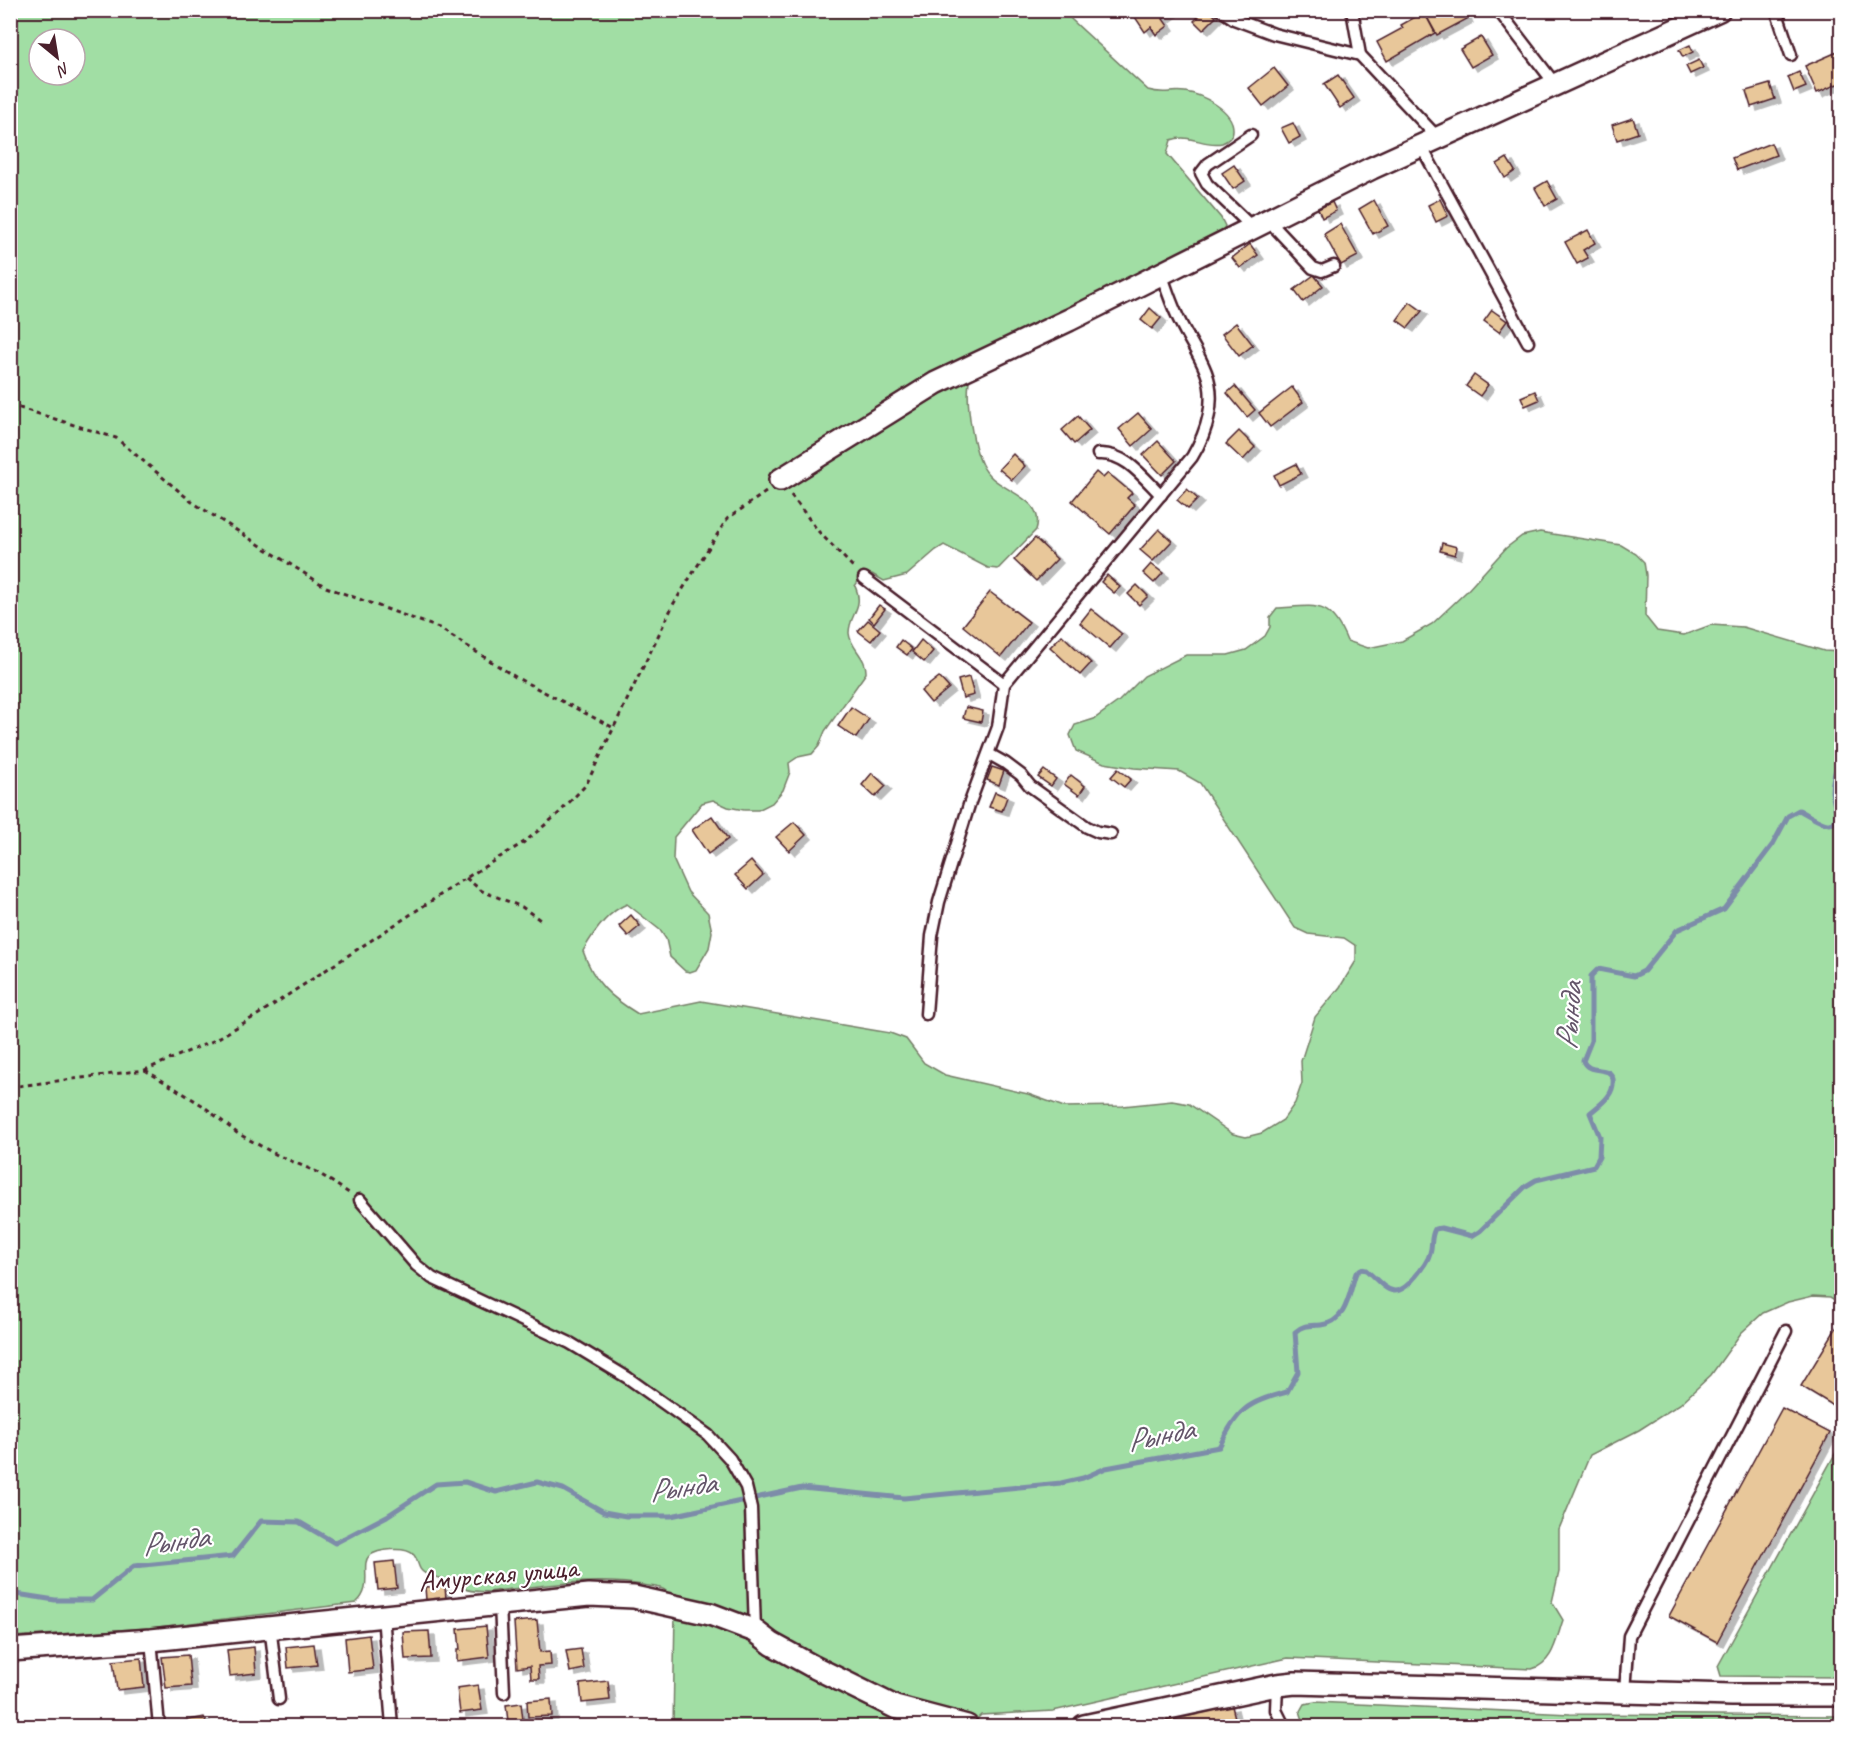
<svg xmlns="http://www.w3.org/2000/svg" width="1852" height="1737" font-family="Caveat,sans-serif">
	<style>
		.green { fill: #a1dea4; stroke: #767e68; stroke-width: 1.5; fill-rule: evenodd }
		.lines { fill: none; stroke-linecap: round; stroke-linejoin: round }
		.stream { stroke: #7d8ca9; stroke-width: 5 }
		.building { fill: #e8c79a; stroke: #4a1f2b; stroke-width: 1.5; filter: url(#shadow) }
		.lane-casing { stroke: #4a1f2b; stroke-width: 15 }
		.street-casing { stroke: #4a1f2b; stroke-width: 26 }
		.path { stroke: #4a1f2b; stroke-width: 3; stroke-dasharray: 4.5 4.5; stroke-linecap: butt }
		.lane { stroke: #fff; stroke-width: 10 }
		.street { stroke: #fff; stroke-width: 21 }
		.labels { text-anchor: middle; stroke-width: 4.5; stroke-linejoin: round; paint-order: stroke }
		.street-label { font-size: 30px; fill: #4a1f2b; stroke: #fff }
		.water-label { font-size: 32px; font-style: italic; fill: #64556a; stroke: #fff }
	</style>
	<defs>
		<filter id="shadow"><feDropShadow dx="6" dy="4" stdDeviation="0" flood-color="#0004"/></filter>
	</defs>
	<rect width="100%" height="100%" fill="#fff"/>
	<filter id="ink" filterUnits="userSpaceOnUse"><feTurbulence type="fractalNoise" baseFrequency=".0167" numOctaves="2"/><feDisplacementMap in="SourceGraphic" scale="12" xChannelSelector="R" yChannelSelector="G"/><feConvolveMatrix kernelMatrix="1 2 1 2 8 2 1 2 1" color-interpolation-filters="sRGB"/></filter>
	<g filter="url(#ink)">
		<g class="green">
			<path d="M 11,11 L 1064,11 L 1072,20 L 1148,90 C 1164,95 1170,90 1185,92 C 1201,94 1234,110 1233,130 C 1233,136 1228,141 1222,143 C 1204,147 1190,133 1171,140 L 1167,154 L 1221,218 L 1225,226 L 1222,232 L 983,357 C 979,364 971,373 969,381 C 966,404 973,459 989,475 C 1005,493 1046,499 1036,530 L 998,569 L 988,568 L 944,545 L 936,550 L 907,575 L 884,581 L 872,574 L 863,574 L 855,586 C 865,608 849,614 849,633 C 850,648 867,657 866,673 L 825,731 L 819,746 L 812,754 L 798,757 L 789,763 L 790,772 L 783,790 L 772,803 L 758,810 L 744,810 L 728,807 L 713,800 L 702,803 L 674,837 L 673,859 L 688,892 L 708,913 L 712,932 L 709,948 L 696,970 L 690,972 L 685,971 L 670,957 L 666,939 L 660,930 L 627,904 C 607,912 593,933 583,951 C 594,983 610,997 638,1014 L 701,1001 L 890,1033 L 906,1039 L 924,1063 L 945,1075 L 1028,1094 L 1064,1107 L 1123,1106 L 1172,1101 L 1189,1104 L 1233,1134 L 1246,1137 L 1262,1133 L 1283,1120 L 1295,1103 L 1302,1083 L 1301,1061 L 1315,1017 L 1340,987 L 1356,961 L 1356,946 L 1344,938 L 1308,934 L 1295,928 L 1200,783 L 1179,771 L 1134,768 L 1104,763 L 1076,751 L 1070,735 L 1075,725 L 1094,719 L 1119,701 L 1144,676 L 1186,655 L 1228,655 L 1246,650 L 1265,636 L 1270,627 L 1270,617 L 1277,608 C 1316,606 1330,599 1347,641 L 1368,648 L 1402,641 L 1432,624 L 1466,592 L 1506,548 L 1522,536 L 1540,532 L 1621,545 L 1636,554 L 1644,562 L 1646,575 L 1645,616 L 1657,631 L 1684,635 L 1711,625 L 1743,627 L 1824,651 L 1841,652 L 1841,1304 L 1830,1297 L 1813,1296 L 1788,1302 L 1763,1313 L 1741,1333 L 1711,1375 L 1680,1404 L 1639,1430 L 1590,1455 L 1559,1529 L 1559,1572 L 1552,1602 L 1563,1620 C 1556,1640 1553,1663 1532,1669 L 1288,1658 L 1053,1711 L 981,1715 L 970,1726 L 673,1726 L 675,1612 C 673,1605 672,1596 666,1591 C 661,1587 654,1587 649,1586 C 595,1576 541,1586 488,1592 C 481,1591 472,1592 465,1589 C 460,1588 457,1584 453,1582 C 444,1578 434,1578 426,1574 C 417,1570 419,1561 414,1555 C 406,1546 378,1549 369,1556 C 360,1565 374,1588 356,1603 L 150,1628 L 11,1637 ZM 39,39 L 75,39 L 75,75 L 39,75 Z"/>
			<polygon points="1841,1413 1841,1677 1721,1676 1718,1666 1841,1443 1838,1424"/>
			<polygon points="1315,1702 1570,1714 1841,1716 1842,1726 1305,1726 1300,1711 1304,1704"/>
		</g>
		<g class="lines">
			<path class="stream" d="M 10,1593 L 55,1600 L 92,1600 L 134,1566 L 233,1556 L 261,1521 L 299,1522 L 335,1543 L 387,1516 L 436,1484 L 465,1482 L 496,1492 L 537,1482 L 563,1489 L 604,1512 L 626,1516 L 671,1516 L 802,1488 L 904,1498 L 1061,1483 L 1083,1478 L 1106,1468 L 1219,1447 C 1239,1409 1245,1403 1287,1392 L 1298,1372 L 1295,1332 C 1304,1324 1310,1326 1321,1325 C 1348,1322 1349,1292 1356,1273 L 1361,1269 L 1366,1270 C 1386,1288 1394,1303 1415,1277 C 1421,1270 1428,1261 1430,1253 C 1433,1244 1430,1238 1435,1229 L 1441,1228 L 1472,1236 L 1480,1231 L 1526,1186 L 1536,1180 L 1594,1166 L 1599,1157 L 1600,1137 L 1590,1113 C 1601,1104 1615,1095 1613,1079 C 1612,1076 1612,1074 1608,1072 C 1599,1068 1588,1072 1583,1061 L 1591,1041 L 1591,976 L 1598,969 L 1634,976 L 1644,971 L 1677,930 L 1724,909 L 1773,844 L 1788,816 L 1799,810 C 1807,814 1815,820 1824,823 C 1845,830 1832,799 1832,791 C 1832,782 1835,772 1838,764 L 1842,761"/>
		</g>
		<g class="building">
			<polygon points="1145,10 1169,10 1171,13 1163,19 1168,26 1156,35 1151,27 1145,32 1135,17"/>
			<polygon points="1205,10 1209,10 1216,17 1203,30 1194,21"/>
			<polygon points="1439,10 1474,10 1465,15 1467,19 1437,35 1427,17"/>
			<polygon points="1424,12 1435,33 1387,61 1377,42 1403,28 1401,25"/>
			<polygon points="1481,37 1492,55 1471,67 1460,49"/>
			<polygon points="1690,45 1693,52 1683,57 1679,50"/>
			<polygon points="1842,50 1842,82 1817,93 1805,66"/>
			<polygon points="1699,60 1703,68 1690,74 1686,66"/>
			<polygon points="1274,68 1288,86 1263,106 1249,88"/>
			<polygon points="1799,72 1806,87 1794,92 1788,77"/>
			<polygon points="1338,75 1354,98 1340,108 1324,84"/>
			<polygon points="1770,84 1775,99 1751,107 1746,91"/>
			<polygon points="1633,118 1638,133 1617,140 1612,125"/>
			<polygon points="1293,123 1300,137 1289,143 1281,128"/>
			<polygon points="1771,143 1776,155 1737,170 1732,158"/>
			<polygon points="1507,158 1515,171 1505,178 1497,164"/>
			<polygon points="1234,165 1245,181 1233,189 1222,173"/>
			<polygon points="1547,181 1557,199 1545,206 1535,188"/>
			<polygon points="1440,199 1448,216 1436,222 1428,205"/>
			<polygon points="1374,200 1388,226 1373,234 1359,209"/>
			<polygon points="1332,202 1336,211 1322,218 1318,209"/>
			<polygon points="1340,224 1358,256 1341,265 1324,234"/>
			<polygon points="1588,230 1595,243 1583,250 1588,258 1577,264 1565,242"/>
			<polygon points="1250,244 1258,255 1240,268 1232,258"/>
			<polygon points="1314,275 1323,286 1303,302 1294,290"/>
			<polygon points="1410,302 1422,311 1408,328 1397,320"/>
			<polygon points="1150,308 1161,318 1152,329 1141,320"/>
			<polygon points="1492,310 1507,321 1499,332 1484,321"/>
			<polygon points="1236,323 1253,345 1239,356 1222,334"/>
			<polygon points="1474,375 1488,385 1480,396 1466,386"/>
			<polygon points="1235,386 1255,410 1247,417 1227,393"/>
			<polygon points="1292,387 1303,402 1270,427 1259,413"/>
			<polygon points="1535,391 1539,400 1525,406 1521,397"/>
			<polygon points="1138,413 1152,429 1133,446 1119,429"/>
			<polygon points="1078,416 1090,430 1074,444 1062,430"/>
			<polygon points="1239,431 1255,447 1243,460 1226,444"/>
			<polygon points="1158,441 1176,461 1162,475 1143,455"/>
			<polygon points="1013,454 1025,466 1012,480 999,469"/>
			<polygon points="1296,464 1301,474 1279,485 1274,475"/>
			<polygon points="1096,472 1103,478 1108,473 1132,493 1127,498 1135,505 1110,534 1072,501"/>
			<polygon points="1187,489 1198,499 1188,509 1177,500"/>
			<polygon points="1159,529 1172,541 1153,561 1140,550"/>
			<polygon points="1035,538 1057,559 1036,581 1014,560"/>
			<polygon points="1442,543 1457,547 1455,555 1440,551"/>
			<polygon points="1151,564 1163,573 1154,583 1143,573"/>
			<polygon points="1107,575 1120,587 1114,593 1101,582"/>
			<polygon points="1137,585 1148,596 1139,605 1128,594"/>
			<polygon points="990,592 1029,622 1001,657 963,626"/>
			<polygon points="879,605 885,609 874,623 869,618"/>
			<polygon points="1091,609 1122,634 1110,648 1080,623"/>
			<polygon points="868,620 880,630 871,641 858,631"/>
			<polygon points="1062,635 1091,663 1080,675 1050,647"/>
			<polygon points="901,640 912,649 907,655 896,647"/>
			<polygon points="921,640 933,651 924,662 912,652"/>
			<polygon points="939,677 949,688 931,703 921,691"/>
			<polygon points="969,677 974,695 963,698 958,680"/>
			<polygon points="851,707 869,719 856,738 838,726"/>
			<polygon points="966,707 983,711 981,722 963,718"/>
			<polygon points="992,767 1004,771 999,785 987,780"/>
			<polygon points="1118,769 1131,779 1124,787 1111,777"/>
			<polygon points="1044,770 1056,779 1051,786 1038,777"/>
			<polygon points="872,773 886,786 875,797 862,785"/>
			<polygon points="1071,775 1085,786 1079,795 1064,784"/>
			<polygon points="995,792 1007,797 1002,811 989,807"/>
			<polygon points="712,816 728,839 708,854 692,830"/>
			<polygon points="794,822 806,835 789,851 776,837"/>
			<polygon points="751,861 763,875 748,889 735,875"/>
			<polygon points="631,915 640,926 628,936 619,926"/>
			<polygon points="1838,1325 1842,1327 1842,1392 1834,1406 1801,1386"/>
			<polygon points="1782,1408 1830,1433 1717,1642 1669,1616"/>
			<polygon points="394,1561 397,1588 378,1590 375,1563"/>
			<polygon points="445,1586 446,1599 426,1600 425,1587"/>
			<polygon points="537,1620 540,1652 550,1651 551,1665 538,1666 539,1679 531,1679 530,1666 517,1668 514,1622"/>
			<polygon points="486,1626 489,1657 457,1661 457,1650 460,1650 458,1629"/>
			<polygon points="429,1631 431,1658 405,1659 403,1632"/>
			<polygon points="369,1635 373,1669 348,1672 345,1638"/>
			<polygon points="314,1644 317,1665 288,1668 286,1647"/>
			<polygon points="254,1647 256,1673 230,1676 227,1650"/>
			<polygon points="581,1649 584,1669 570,1672 566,1651"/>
			<polygon points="188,1655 191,1686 166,1688 162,1657"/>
			<polygon points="141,1658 144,1687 117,1690 113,1661"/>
			<polygon points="608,1681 610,1700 582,1703 580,1684"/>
			<polygon points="478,1685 482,1710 460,1713 457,1688"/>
			<polygon points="551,1699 552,1716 528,1717 527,1701"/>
			<polygon points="521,1703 523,1720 508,1721 506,1705"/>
			<polygon points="1232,1706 1237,1726 1145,1726"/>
			<polygon points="204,1717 207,1726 185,1726 184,1721"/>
		</g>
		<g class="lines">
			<g class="lane-casing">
				<g id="lane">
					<polyline points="1221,10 1234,19 1274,34 1360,55 1438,138"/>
					<polyline points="1352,10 1360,55"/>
					<polyline points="1498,10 1555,84"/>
					<polyline points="1776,10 1791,55"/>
					<polyline points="1251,135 1208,164 1201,173 1207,184 1252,227"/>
					<polyline points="1421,146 1528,342"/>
					<polyline points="1267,219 1313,268 1322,271 1334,266"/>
					<path d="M 1098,454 C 1125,452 1143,477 1161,495"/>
					<polyline points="864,578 1004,684"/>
					<polyline points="989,754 1005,763 1021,775 1030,786 1087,827 1098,832 1111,834"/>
					<path d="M 926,1014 L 932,936 L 939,902 L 969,805 L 998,727 L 1004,684 L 1192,457 C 1207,432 1217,400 1206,372 C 1198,351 1184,333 1176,313 C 1170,300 1166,287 1161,273"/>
					<polyline points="360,1200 416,1265 432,1278 570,1343 628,1378 708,1435 730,1459 746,1487 751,1508 755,1631"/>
					<polyline points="500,1604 504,1693"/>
					<polyline points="383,1615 392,1726"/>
					<polyline points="270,1626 279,1699"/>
					<polyline points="151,1640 159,1726"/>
					<polyline points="1277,1685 1276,1710 1284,1726"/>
					<polyline points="1625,1692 1629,1636 1786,1331"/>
				</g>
			</g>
			<g class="street-casing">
				<g id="street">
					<polyline points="780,480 936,383 1069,320 1372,168 1719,10"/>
					<polyline points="10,1650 151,1640 589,1595 634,1597 710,1614 755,1631 772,1644 812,1666 895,1707 967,1726"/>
					<polyline points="1084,1726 1277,1685 1295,1683 1732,1695 1842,1695"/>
				</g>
			</g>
			<g class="path">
				<polyline points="10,405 116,438 192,502 326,587 439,628 517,678 614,728"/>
				<polyline points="791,495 819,532 855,569"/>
				<polyline points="466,878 482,891 522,907 543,922"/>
				<polyline points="145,1070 202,1105 237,1133 279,1156 317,1172 349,1193"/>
				<polyline points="10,1087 145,1070 215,1040 259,1014 466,878 526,841 558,814 586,785 674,603 727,519 766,492"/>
			</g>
			<use href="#lane" class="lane"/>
			<use href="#street" class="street"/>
		</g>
	</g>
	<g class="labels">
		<g class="street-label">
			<text transform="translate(498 1574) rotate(-5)" y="10">Амурская улица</text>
		</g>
		<g class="water-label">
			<text transform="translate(1568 1016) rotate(-85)" y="11">Рында</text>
			<text transform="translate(1160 1434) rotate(-11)" y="11">Рында</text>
			<text transform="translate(682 1486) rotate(-8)" y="11">Рында</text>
			<text transform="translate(175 1540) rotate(-8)" y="11">Рында</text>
		</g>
	</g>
	<rect width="1852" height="1737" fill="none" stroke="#fff" stroke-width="36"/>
	<rect x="18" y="18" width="1816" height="1701" fill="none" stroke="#4a1f2b" stroke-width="2" filter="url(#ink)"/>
	<g transform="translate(57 57) rotate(150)"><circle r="28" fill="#ffffff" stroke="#b7a5aa" stroke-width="1.5"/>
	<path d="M0-4.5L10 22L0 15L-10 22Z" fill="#4a1f2b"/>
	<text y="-9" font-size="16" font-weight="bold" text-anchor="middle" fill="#4a1f2b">N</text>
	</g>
</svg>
